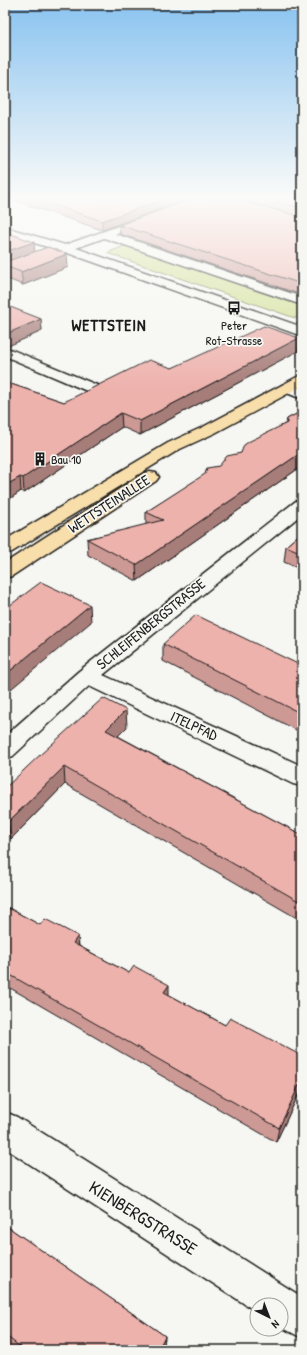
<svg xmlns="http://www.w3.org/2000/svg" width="307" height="1355" font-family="'Patrick Hand',sans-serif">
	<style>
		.green { fill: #d0de92; stroke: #767d57 }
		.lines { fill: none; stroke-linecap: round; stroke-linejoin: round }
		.minor-casing { stroke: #1c1c1c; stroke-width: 3 }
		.major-casing { stroke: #1c1c1c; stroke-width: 3 }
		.minor { fill: #f6f6f2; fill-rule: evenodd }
		.major { fill: #f8deab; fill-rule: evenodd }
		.wall { fill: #cd9995; stroke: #1c1c1c }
		.shaded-wall { fill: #a77d79; stroke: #1c1c1c }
		.building { fill: #eeb2ad; stroke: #1c1c1c }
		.labels { text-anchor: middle; stroke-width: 3.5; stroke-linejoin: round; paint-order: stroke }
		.far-poi-label { font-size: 13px; fill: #1c1c1c; stroke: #f6f6f2 }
		.street-label { font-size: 15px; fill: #1c1c1c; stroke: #f6f6f2 }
		.far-district-label { font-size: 16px; font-weight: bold; letter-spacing: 1px; fill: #1c1c1c; stroke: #f6f6f2 }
		.near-street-label { font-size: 18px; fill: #1c1c1c; stroke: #f6f6f2 }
	</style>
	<rect width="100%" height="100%" fill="#f6f6f2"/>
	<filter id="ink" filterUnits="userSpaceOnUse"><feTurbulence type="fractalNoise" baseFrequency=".025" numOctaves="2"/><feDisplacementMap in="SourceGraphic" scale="8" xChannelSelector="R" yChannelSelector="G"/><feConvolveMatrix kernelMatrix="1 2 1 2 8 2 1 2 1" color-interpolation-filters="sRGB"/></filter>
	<g filter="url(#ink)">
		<polygon class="green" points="129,244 302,303 302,317 295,318 107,253"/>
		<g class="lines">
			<g class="minor-casing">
				<g id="minor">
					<polygon points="147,216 151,217 152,219 151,221 115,234 302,297 302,305 104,238 76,248 302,327 302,336 65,252 5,274 5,266 54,249 5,234 5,227 65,245"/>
					<polygon points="5,347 104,388 106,391 104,394 99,395 94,394 5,356"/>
					<polygon points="287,384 302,389 302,399 282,391 280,388 282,385"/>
					<polygon points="302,500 302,514 103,675 302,766 302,786 293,784 89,686 13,756 5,759 5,736 79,671 296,501"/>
					<polygon points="5,1112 17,1117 302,1297 302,1338 281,1327 281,1305 257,1305 257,1312 5,1148"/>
				</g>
			</g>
			<g class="major-casing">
				<g id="major">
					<polygon points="302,376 302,386 215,433 180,449 12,552 5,554 5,540 168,443 203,427 297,377"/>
					<polygon points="150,472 156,473 159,477 156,481 12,576 5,578 5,563 144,473"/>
				</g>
			</g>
			<use href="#minor" class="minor"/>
			<use href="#major" class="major"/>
		</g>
		<g class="wall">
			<polygon points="7,198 192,198 102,230"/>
			<polygon points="194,198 302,198 302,295 120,234 119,225"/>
			<polygon points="5,232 34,252 68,267 23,285 5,278"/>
			<polygon points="5,305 41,319 42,331 8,346 5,346"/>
			<polygon points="299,338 298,351 140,435 122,427 24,493 21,491 5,502 5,382 64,402 172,368"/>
			<polygon points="302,411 302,466 137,581 88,555 87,539 146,525 146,512 219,466 241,453 286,423 287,419"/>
			<polygon points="302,532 302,570 284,562 286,546"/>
			<polygon points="163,644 302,666 302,733 163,661"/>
			<polygon points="127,727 118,736 302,835 302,921 65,784 11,839 5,836 5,788"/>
			<polygon points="5,906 40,925 78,936 79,946 225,1025 302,1056 302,1087 276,1142 5,985"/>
			<polygon points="5,1225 165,1336 164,1346 163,1350 15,1350 5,1343"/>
		</g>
		<g class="shaded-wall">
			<polygon points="168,198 192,198 102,230 102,221"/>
			<polygon points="34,242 35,254 5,264 5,252"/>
			<polygon points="67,254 68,267 23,285 21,272"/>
			<polygon points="41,319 42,331 8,346 6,334"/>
			<polygon points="299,338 298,351 140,435 140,421"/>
			<polygon points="121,413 122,427 24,493 23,478"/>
			<polygon points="302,452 302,466 137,581 136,565"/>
			<polygon points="20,477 21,491 5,502 5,486"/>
			<polygon points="90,605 91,622 5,694 5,675"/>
			<polygon points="126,710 127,727 107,747 106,730"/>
			<polygon points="64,767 65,784 11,839 8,822"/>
			<polygon points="78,936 79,952 73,943"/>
			<polygon points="169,985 169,1001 164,992"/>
			<polygon points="302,1079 302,1087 276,1142 279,1128"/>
			<polygon points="165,1336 164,1346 163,1350 158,1350"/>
		</g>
		<g class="building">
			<polygon points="32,198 168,198 102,221"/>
			<polygon points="194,198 232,198 302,217 302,284 119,225"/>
			<polygon points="263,198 302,198 302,208"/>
			<polygon points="5,232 34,242 5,252"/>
			<polygon points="48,247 67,254 21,272 5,266 5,262"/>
			<polygon points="5,305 41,319 6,334 5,333"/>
			<polygon points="264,326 299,338 140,421 121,413 23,478 20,477 5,486 5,382 64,402 149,360 172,368"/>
			<polygon points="302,411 302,452 136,565 87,539 163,520 146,512 205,474 207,468 219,466 227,456 241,453 244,445 250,441 287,423 287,419"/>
			<polygon points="302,532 302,553 286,546"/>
			<polygon points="41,582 90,605 5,675 5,609"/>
			<polygon points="196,615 302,666 302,714 163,644"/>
			<polygon points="103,698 126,710 106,730 302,835 302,903 64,767 8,822 5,820 5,788 41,754"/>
			<polygon points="5,906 40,925 45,919 78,936 73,943 129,973 134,966 169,985 164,992 225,1025 230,1018 302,1056 302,1079 279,1128 5,972"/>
			<polygon points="5,1225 165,1336 158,1350 24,1350 5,1335"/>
		</g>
	</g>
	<linearGradient id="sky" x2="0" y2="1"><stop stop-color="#89c3f0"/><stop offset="0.51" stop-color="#fbfbf9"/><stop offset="1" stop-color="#fbfbf9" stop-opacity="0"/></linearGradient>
	<rect width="307" height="388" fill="url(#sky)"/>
	<defs>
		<g id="bus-bare" transform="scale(1.08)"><path d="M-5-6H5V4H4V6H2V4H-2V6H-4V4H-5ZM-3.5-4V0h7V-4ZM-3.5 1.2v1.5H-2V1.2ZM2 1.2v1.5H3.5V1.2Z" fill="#1c1c1c" stroke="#f6f6f2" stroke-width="2.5" paint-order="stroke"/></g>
		<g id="building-bare" transform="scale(1.08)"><path d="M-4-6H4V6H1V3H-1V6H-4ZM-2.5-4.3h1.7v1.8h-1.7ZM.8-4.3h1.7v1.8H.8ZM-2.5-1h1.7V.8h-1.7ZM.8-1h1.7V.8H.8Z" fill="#1c1c1c" stroke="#f6f6f2" stroke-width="2.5" paint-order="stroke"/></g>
	</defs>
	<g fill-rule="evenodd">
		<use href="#bus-bare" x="234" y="308"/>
		<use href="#building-bare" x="40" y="459"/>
	</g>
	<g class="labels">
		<g class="far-poi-label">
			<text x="234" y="330">Peter<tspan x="234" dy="15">Rot-Strasse</tspan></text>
			<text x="51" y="464" text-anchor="start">Bau 10</text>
		</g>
		<g class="street-label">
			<text transform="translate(109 504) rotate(-33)" y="5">WETTSTEINALLEE</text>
			<text transform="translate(151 624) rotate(-39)" y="5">SCHLEIFENBERGSTRASSE</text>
			<text transform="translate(194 726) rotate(25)" y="5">ITELPFAD</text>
		</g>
		<g class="far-district-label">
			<text x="109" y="331">WETTSTEIN</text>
		</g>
		<g class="near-street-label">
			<text transform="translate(143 1218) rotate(32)" y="6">KIENBERGSTRASSE</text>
		</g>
	</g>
	<rect width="307" height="1355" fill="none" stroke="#f6f6f2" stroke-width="20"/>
	<rect x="10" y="10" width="287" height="1335" fill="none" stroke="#1c1c1c" stroke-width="1.5" filter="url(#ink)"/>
	<g transform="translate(269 1317) rotate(138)"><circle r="19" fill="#f6f6f2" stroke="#9f9f9c"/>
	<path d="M0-3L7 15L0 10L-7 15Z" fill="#1c1c1c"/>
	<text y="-6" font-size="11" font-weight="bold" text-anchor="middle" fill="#1c1c1c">N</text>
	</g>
</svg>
